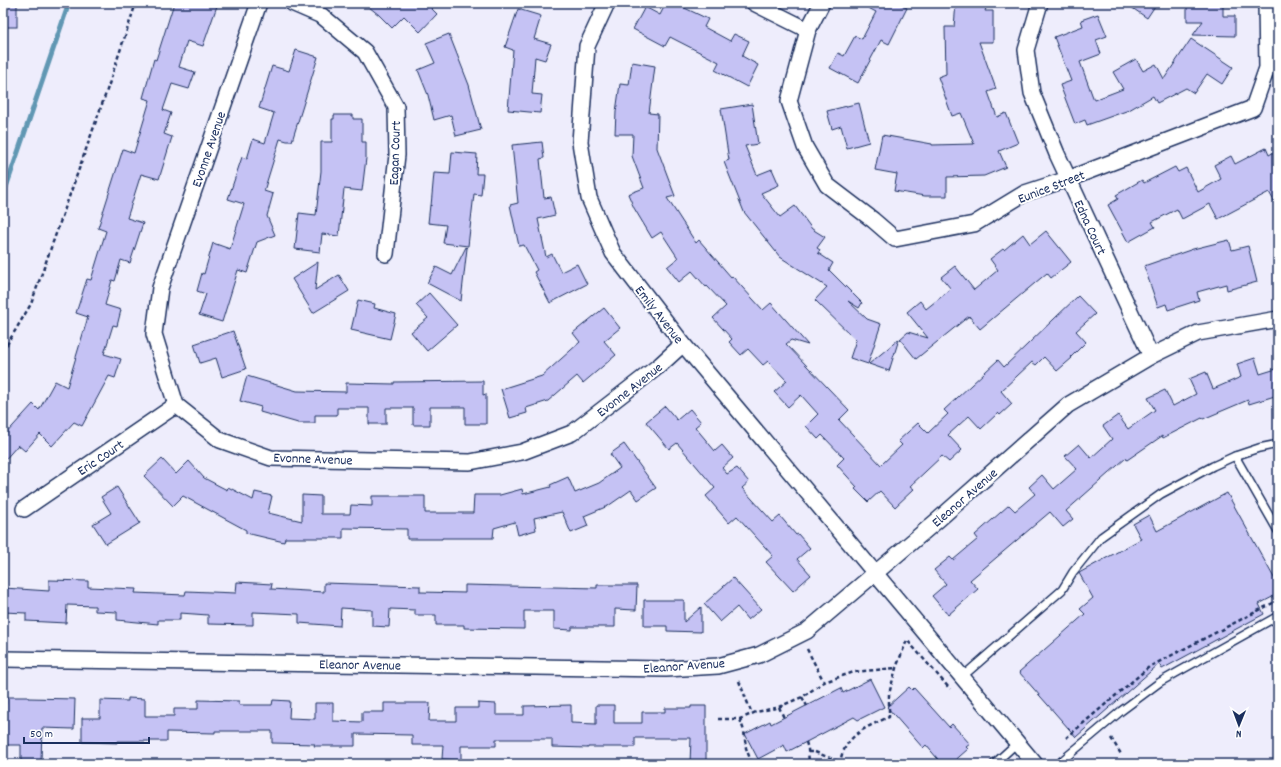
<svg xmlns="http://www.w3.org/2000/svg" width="1281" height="767" font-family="Dekko,sans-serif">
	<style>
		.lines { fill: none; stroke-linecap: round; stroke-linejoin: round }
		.stream { stroke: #6097b3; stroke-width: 5 }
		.building { fill: #c5c2f4; stroke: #1b2f5e }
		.lane-casing { stroke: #1b2f5e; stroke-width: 10 }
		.street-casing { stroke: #1b2f5e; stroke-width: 18 }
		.path { stroke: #1b2f5e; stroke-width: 2.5; stroke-dasharray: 4 3; stroke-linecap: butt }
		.lane { stroke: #fff; stroke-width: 7 }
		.street { stroke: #fff; stroke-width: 15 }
		.labels { text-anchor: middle; stroke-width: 4; stroke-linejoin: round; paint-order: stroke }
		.street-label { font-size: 14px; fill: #1b2f5e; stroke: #fff }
	</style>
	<rect width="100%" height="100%" fill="#eeedfc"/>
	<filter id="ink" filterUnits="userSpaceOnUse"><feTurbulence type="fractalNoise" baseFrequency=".025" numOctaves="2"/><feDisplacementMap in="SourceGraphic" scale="8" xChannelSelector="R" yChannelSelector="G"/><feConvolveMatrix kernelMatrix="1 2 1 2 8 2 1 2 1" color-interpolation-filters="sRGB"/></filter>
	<g filter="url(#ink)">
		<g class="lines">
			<polyline class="stream" points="3,196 69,3"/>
		</g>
		<g class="building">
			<rect x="3" y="3" width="14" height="24"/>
			<polygon points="174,3 218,3 203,46 187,41 179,67 195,72 189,89 172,84 163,110 171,113 164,134 172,137 159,179 141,174 127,218 143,223 130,263 121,260 115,281 112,280 105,305 121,310 117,326 113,325 104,354 121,359 115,378 109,376 82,426 74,422 52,446 40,434 25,451 18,445 3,462 3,437 33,404 39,410 55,381 67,387 88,317 76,313 87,279 91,280 106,231 98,228 123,149 134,153 150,100 143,98 154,59 156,60"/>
			<polygon points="364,3 426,3 437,14 420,32 404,16 392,28 379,15"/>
			<polygon points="666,3 674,3 708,19 704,27 730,41 734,34 749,41 742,56 758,65 747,87 715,70 719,62 670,37 665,46 633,29 645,7 660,15"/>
			<polygon points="859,3 897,3 907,8 889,44 881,40 858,83 830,68 838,53 844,56 855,36 862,39 876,12"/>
			<polygon points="956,3 988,3 985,11 993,11 993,42 979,42 996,89 988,92 997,117 1006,113 1018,143 999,151 1006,167 984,176 947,177 947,196 925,196 894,191 897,174 875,170 882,135 932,144 932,145 974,144 961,113 952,116 938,77 946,74 945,27 954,27"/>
			<polygon points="1125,3 1157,3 1147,18"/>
			<polygon points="1187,3 1223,3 1223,16 1235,16 1235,36 1193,35 1203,21 1187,21"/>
			<polygon points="518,9 541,16 534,39 551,44 545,60 535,57 532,94 542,95 540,113 508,110 513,50 505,47"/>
			<polygon points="1098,14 1107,36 1096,40 1101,54 1080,62 1094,100 1123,89 1113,72 1136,59 1143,71 1156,64 1164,79 1191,39 1233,67 1222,84 1207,74 1194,93 1186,88 1157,103 1153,96 1129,110 1087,125 1085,120 1075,124 1060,85 1071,81 1054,37 1083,26 1081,20"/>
			<polygon points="449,34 469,85 481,130 456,136 451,115 434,120 428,95 418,70 435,63 426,43"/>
			<polygon points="296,50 318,57 292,141 287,141 280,139 264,191 273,194 267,216 275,235 257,242 247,273 238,270 222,322 199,315 206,294 197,291 202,273 204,274 213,243 230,249 244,204 228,199 242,157 247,159 253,139 265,143 274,113 259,108 272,66 289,71"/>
			<polygon points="632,62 655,66 649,113 658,114 657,148 675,196 667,198 696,243 699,240 731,277 732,276 763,310 771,303 808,345 791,340 786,344 849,410 839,420 881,465 902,445 898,441 918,423 928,433 948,414 944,410 998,360 1004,367 1078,296 1095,314 1076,331 1086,342 1071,357 1072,358 1057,371 1044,357 1036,365 1032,362 1001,391 1012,404 1000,415 998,413 981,429 969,416 948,435 962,450 949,462 942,456 910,486 914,489 895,507 880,491 868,502 855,489 857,487 837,465 844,458 822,435 818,439 806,426 818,414 801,395 788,407 774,392 787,381 768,361 763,365 748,349 741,355 729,342 732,339 713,318 726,306 707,286 706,287 692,271 679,282 667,267 678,258 661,232 652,238 634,208 628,194 644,188 632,156 633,134 615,134 616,112 620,84 629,85"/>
			<polygon points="859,103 869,142 847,148 841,126 832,129 827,111"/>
			<polygon points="752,104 758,144 745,146 757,175 772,169 779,185 761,193 780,217 795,206 812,229 825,237 817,248 820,250 818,253 833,263 829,270 862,303 859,308 848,301 867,319 881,324 868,364 850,358 856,340 815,300 827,287 780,257 744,212 724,162 729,160 721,109"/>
			<polygon points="334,115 353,115 353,119 362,119 362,142 366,142 366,158 362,191 344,189 339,236 322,234 320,252 295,249 299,213 316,215 321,171 321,142 332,142 332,119 334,119"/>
			<polygon points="542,142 544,158 540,159 544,198 551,197 555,215 538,219 546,257 552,254 561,272 577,264 587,284 550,303 534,272 537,270 524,245 519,246 510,205 518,203 512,145"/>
			<polygon points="1266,148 1269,155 1278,150 1278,208 1269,192 1218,219 1210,204 1182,219 1177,209 1152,222 1155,227 1128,242 1108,205 1118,199 1116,195 1142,180 1144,183 1175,167 1178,172 1186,168 1198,192 1221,179 1214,165 1231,156 1235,164"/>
			<polygon points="452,152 477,154 476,174 483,174 481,195 474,194 468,246 443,243 446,225 428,223 430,205 431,206 434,173 450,174"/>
			<polygon points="1046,231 1071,262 1051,278 1047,273 980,329 969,316 916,359 900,339 908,332 928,338 907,312 920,301 926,309 951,289 941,277 955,266 974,290 998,270 990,259 1003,249 1004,250 1023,234 1030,244"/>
			<polygon points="1229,240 1232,250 1248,246 1257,282 1227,290 1226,284 1197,292 1199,300 1168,310 1166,304 1158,307 1144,266 1193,249"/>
			<polygon points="466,247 467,248 461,301 427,283 436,267 452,275"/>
			<polygon points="318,262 315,290 339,275 349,291 313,313 292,279"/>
			<polygon points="429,293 457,325 427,351 411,332 428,318 416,305"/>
			<polygon points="358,300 375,304 374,308 396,314 390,339 351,330"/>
			<polygon points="604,308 620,328 604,341 616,355 583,383 577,376 548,401 526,408 527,413 510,418 501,389 542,376 580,342 573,333"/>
			<polygon points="233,331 246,369 222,377 216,358 200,363 194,344"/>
			<polygon points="899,339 889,371 869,364"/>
			<polygon points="1255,358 1260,374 1276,369 1278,378 1278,395 1249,404 1248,400 1203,419 1202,418 1163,438 1162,436 1127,460 1126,458 1066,511 1073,519 1063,527 1050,512 970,580 978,589 948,615 932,596 946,584 934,570 950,557 953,560 978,539 975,535 1009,505 1015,511 1035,494 1029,487 1042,475 1054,489 1077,469 1065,456 1079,444 1091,458 1112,439 1103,426 1118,415 1128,429 1155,410 1148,398 1165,390 1173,406 1196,394 1189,379 1206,372 1213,389 1241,377 1237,364"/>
			<polygon points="247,376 297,391 346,392 346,383 394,384 394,382 483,381 483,395 486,394 486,424 465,424 465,407 430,407 430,425 413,425 413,408 386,408 386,424 369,424 369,408 337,408 337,415 315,415 315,423 298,423 260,412 261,407 240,401"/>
			<polygon points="665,406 677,420 690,409 701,422 695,427 715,451 722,445 733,458 722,468 727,474 737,468 749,482 742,488 773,522 780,516 796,535 798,534 810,548 797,559 811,575 793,591 766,562 773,556 737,516 729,523 706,496 715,488 677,443 669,449 646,422"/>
			<polygon points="624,444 656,488 638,500 631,490 608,506 584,516 588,526 571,533 562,512 534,518 536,530 518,535 515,522 494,528 493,538 442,538 442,539 407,539 407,529 343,528 343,538 285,538 284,542 246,533 246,530 183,496 173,506 144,476 162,459 176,474 189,461 204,478 227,490 228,487 253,500 255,492 272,496 268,513 302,521 302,495 321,496 321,514 350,514 351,505 372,506 372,496 425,496 425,513 473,513 474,495 500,495 522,489 523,494 551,487 550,485 568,477 575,493 599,483 620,468 610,454"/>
			<polygon points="117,487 140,523 106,544 93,524 111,513 101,497"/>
			<polygon points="1227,493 1278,585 1278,594 1259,604 1264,614 1162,669 1159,664 1076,737 1019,672 1085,614 1080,609 1093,598 1079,573 1141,539 1133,524 1149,515 1157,531"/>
			<polygon points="733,578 761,609 748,620 737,607 720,622 704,604"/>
			<polygon points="49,580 88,581 88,587 136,589 135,593 185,595 186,591 236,593 237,582 272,584 271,589 324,592 324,583 420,586 420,592 465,593 465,585 597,588 597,585 637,585 636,610 615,609 615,627 572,627 572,630 554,629 554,611 524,611 524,629 464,628 464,625 436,625 436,615 415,615 415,610 390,609 389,627 372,626 372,610 341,608 340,626 299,623 299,614 253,612 253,625 208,624 208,615 180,613 180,620 158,620 158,624 117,620 117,612 95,611 95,606 67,605 66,623 26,621 26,613 3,612 4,588 49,591"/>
			<polygon points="644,600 684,600 684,622 701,607 701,632 667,631 667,626 644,626"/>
			<polygon points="870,679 884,707 858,720 854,717 787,752 784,745 758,759 745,734 770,721 771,724 841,688 843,693"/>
			<polygon points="909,687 912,690 914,688 949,727 952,724 970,744 966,747 968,749 951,764 942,764 926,745 923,748 887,707"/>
			<polygon points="6,697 28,697 28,698 75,699 74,729 42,728 41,761 21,761 21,745 3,745 3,704 6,704"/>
			<polygon points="128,698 145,699 145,716 174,716 174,709 198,709 198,700 239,701 239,705 272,705 273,700 290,701 289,718 315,719 315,703 333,703 333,721 362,722 362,712 384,712 384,703 430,703 429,721 456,721 456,708 478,708 478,703 496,704 496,715 524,715 524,706 571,705 571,723 596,724 596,705 614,705 614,723 642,723 642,712 665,712 665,708 691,708 691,706 706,706 706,764 690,764 691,738 635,738 635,747 588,747 588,748 552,747 552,739 496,739 496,746 461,746 461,760 442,759 443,745 412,745 412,735 355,734 355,746 314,746 315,744 272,743 272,731 215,731 215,733 167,732 167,741 117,741 117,743 82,742 82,718 100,718 100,700 128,701"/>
		</g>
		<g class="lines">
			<g class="lane-casing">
				<g id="lane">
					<polyline points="1235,456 1259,448 1278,444"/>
					<polyline points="962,677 1062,590 1073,572 1101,537 1161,494 1213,466 1235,456 1278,531"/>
					<polyline points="994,764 1017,743"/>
					<polyline points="1058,764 1121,711 1160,682 1278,616"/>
				</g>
			</g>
			<g class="street-casing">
				<g id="street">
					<polyline points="259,3 160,288 154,334 176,405 220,440 271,458 470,462 522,452 572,433 660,365 683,344"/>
					<polyline points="292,3 322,16 365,52 396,107 397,155 386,254"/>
					<polyline points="607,3 587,46 580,142 589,198 613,253 683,344 1035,764"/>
					<polyline points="754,3 808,30"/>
					<polyline points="822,3 808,30 789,101 805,147 827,185 873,220 895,239 974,224 1025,193 1068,179 1253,108 1267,68 1266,3"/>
					<polyline points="1040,3 1026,50 1032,93 1057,154 1151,356"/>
					<polyline points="24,509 176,405"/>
					<polyline points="3,659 666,669 718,666 759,655 807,631 939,519 1068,405 1151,356 1198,333 1278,319"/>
				</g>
			</g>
			<g class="path">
				<polyline points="3,351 31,304 106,93 136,3"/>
				<polyline points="807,649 824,682 854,672 896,668"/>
				<polyline points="739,681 752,714"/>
				<polyline points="802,697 807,706"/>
				<polyline points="779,707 784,718"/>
				<polyline points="718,719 740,719 756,712 776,708 802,697 824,682"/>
				<polyline points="740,719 744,731 746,748 752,764"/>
				<polyline points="1066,738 1149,667 1273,603 1278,604"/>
				<polyline points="1111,738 1121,754"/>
				<polyline points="806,742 808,749 809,764"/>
				<polyline points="808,752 815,752 840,762"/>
				<polyline points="723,764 741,764"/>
				<path d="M 841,764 L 840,762 C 841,758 842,753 844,750 C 852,732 873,724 889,717 L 889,694 L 896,668 L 907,640 L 950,689"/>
			</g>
			<use href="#lane" class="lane"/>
			<use href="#street" class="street"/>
		</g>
	</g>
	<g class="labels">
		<g class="street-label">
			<text transform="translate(208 149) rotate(-71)" y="5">Evonne Avenue</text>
			<text transform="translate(394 153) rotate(-88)" y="5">Eagan Court</text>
			<text transform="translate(1051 186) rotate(-21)" y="5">Eunice Street</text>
			<text transform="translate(1091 227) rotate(65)" y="5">Edna Court</text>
			<text transform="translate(660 314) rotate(52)" y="5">Emily Avenue</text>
			<text transform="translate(629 389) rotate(-38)" y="5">Evonne Avenue</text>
			<text transform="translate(100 457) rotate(-34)" y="5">Eric Court</text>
			<text transform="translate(313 458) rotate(2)" y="5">Evonne Avenue</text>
			<text transform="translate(964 497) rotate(-41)" y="5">Eleanor Avenue</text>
			<text transform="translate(360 664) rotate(1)" y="5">Eleanor Avenue</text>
			<text transform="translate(684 665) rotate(-4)" y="5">Eleanor Avenue</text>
		</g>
	</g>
	<rect width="1281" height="767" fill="none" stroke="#fff" stroke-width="16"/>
	<rect x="8" y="8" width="1265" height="751" fill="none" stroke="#1b2f5e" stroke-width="1.5" filter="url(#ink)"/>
	<g transform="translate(1239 725) rotate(181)" stroke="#ffffff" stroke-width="3" paint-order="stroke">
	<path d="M0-3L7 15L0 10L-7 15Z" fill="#1b2f5e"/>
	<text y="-6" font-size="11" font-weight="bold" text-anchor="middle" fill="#1b2f5e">N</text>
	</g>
	<path d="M24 737v6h125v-6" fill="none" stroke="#1b2f5e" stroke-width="2"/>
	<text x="30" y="737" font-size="12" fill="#1b2f5e" stroke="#ffffff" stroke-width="3" paint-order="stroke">50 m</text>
</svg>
